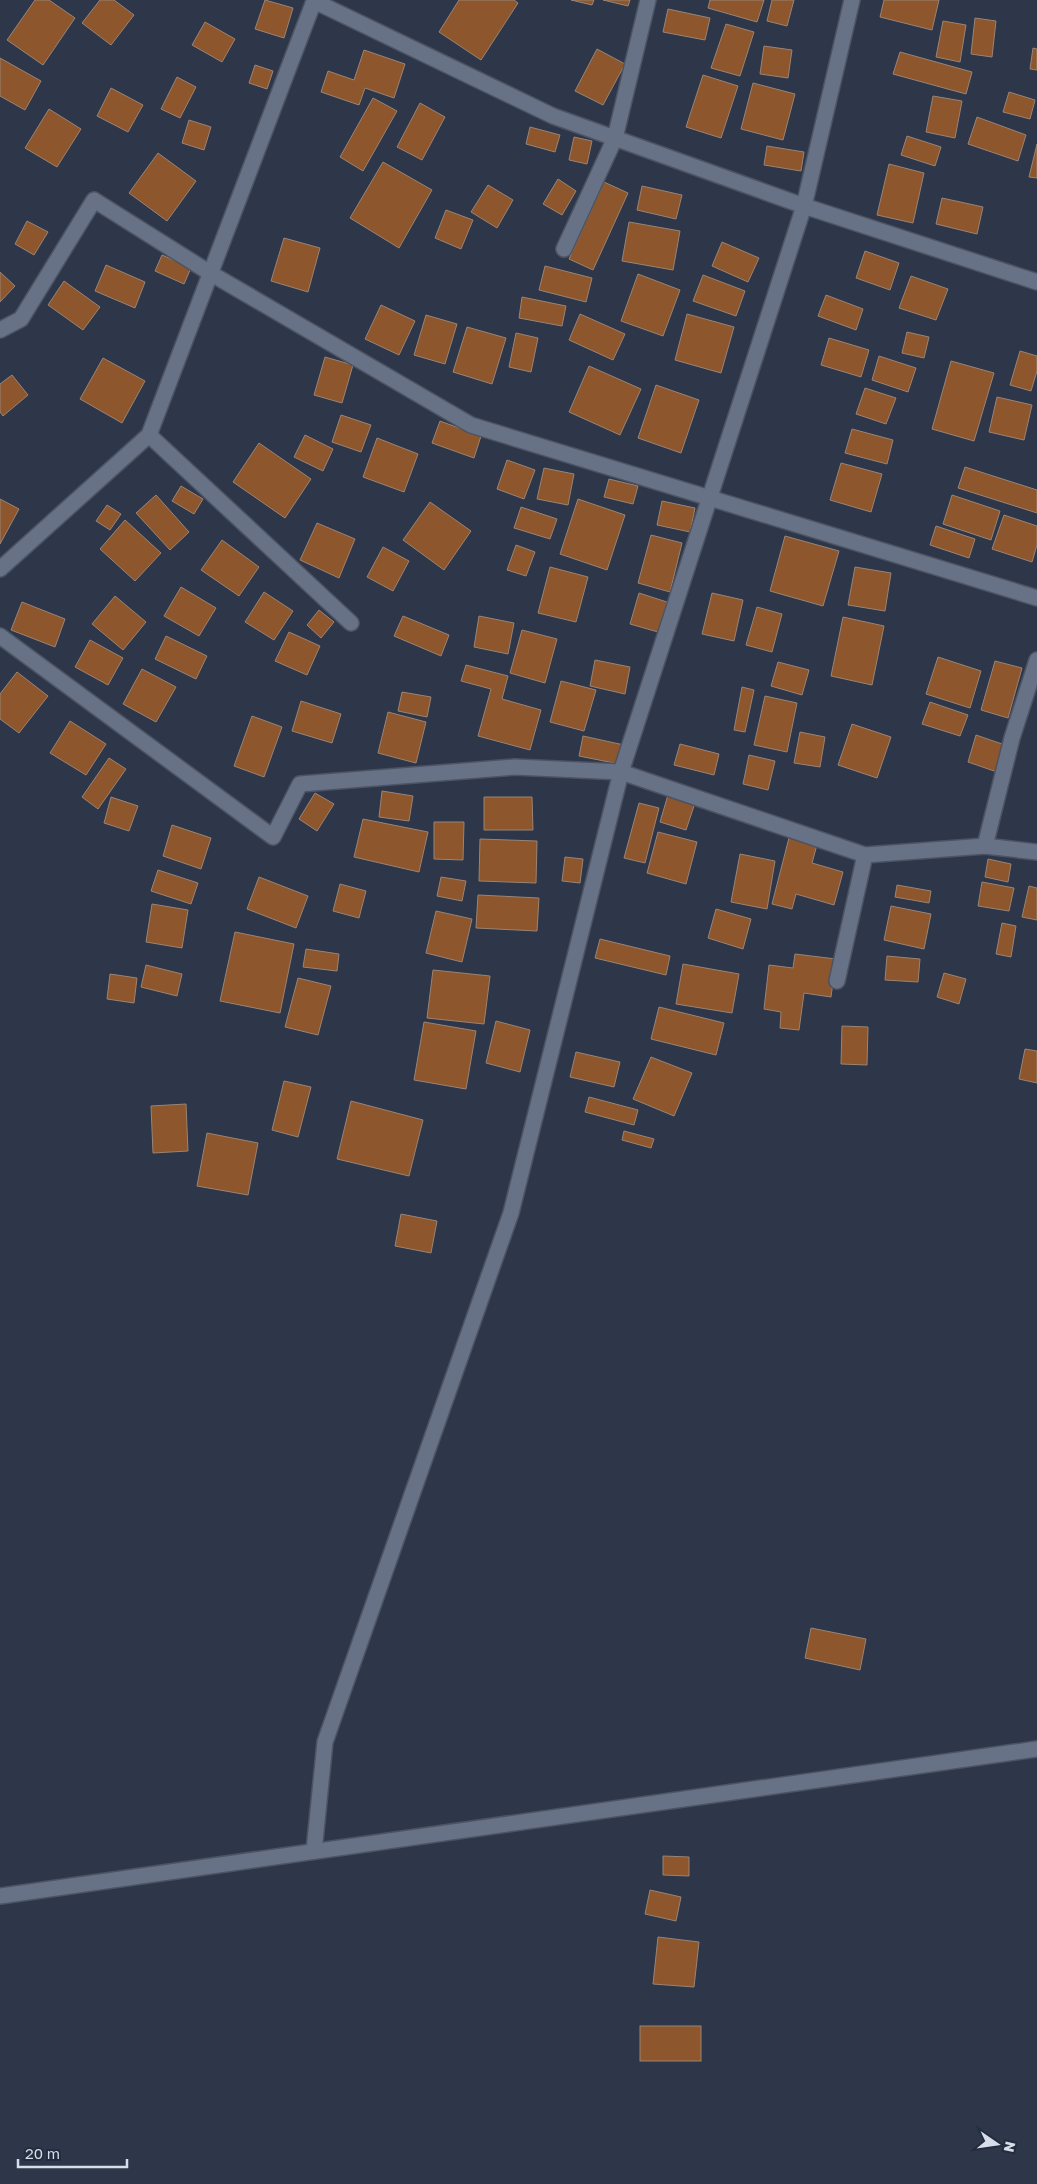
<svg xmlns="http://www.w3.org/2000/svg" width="1037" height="2184" font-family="'Golos Text',sans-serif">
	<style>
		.building { fill: #8d562c; stroke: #9a8475 }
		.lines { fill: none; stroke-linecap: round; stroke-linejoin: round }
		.minor-casing { stroke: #4c5363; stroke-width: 18 }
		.tertiary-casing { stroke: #4c5363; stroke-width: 18 }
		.minor { stroke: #677287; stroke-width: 15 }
		.tertiary { stroke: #677287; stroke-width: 15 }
	</style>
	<rect width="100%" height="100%" fill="#2d3749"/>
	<g class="building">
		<polygon points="35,0 49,0 75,18 43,65 7,40"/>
		<polygon points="100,0 114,0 134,15 111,45 82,23"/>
		<polygon points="265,0 293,8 284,38 255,29"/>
		<polygon points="459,0 514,0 518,3 481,60 439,32"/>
		<polygon points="571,0 594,0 592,5"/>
		<polygon points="603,0 630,0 628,6"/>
		<polygon points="710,0 764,0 757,22 708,8"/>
		<polygon points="772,0 794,0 787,26 767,21"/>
		<polygon points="884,0 939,0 932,30 880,17"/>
		<polygon points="668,9 710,18 705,40 663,32"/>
		<polygon points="975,18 996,21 992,57 971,54"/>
		<polygon points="943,21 966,25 960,62 936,57"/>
		<polygon points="205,22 235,39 222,62 192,45"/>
		<polygon points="726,24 754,32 740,76 711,68"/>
		<polygon points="764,46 792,50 788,78 760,74"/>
		<polygon points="1033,48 1037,49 1037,70 1030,69"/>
		<polygon points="597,49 625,64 603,105 575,91"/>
		<polygon points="364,50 405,64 394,98 365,88 359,105 321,92 328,71 354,80"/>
		<polygon points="900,52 972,72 966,94 893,74"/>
		<polygon points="0,58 41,81 25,110 0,96"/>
		<polygon points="255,65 273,71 267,89 249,83"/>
		<polygon points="703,75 738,86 721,138 686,127"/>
		<polygon points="177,77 196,87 180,118 161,109"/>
		<polygon points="753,83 795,94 783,140 741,129"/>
		<polygon points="111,88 143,105 128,132 97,116"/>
		<polygon points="1009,92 1035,100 1030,119 1003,112"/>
		<polygon points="933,96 962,101 955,138 926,132"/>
		<polygon points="373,98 397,111 363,171 340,157"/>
		<polygon points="420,103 445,117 422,160 397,147"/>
		<polygon points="49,109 81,129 57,167 25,148"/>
		<polygon points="977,117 1026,135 1018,161 968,144"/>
		<polygon points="189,120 211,127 204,150 182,143"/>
		<polygon points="530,127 560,135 555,152 526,144"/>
		<polygon points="907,136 941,147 935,166 901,155"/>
		<polygon points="574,137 592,141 587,164 569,160"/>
		<polygon points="1037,144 1037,178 1029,177"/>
		<polygon points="767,146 804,152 801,171 764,165"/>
		<polygon points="158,153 196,181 167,221 129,193"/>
		<polygon points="383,162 432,190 399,248 350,218"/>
		<polygon points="889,164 924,173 913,223 877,215"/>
		<polygon points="558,179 576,191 562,215 543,204"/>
		<polygon points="604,182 628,193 593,270 569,259"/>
		<polygon points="488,185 513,200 497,228 471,212"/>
		<polygon points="642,186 682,195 676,219 637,210"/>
		<polygon points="942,198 983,207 977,234 936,224"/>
		<polygon points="446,210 473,220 461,249 435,238"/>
		<polygon points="27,221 48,232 34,255 15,244"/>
		<polygon points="629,222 680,231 673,270 622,261"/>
		<polygon points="284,238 320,248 308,292 271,281"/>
		<polygon points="722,242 759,258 748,282 712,266"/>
		<polygon points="865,251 899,263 890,290 856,278"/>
		<polygon points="162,255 191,268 184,284 155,271"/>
		<polygon points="106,265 145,282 135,308 95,291"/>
		<polygon points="545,266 592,278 586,302 539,290"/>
		<polygon points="0,272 15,286 0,302"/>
		<polygon points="638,274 680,290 663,336 621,321"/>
		<polygon points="703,275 745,291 736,316 693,301"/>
		<polygon points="911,276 948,289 936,320 899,308"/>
		<polygon points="64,281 100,307 83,330 48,305"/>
		<polygon points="826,295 863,309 856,330 818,316"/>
		<polygon points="522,297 566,306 562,326 519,318"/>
		<polygon points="381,305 415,321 399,355 365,339"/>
		<polygon points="580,314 625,334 613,360 569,340"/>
		<polygon points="687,314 734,327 721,373 675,360"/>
		<polygon points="426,315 457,324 445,364 414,355"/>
		<polygon points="467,327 506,338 492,384 453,372"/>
		<polygon points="907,332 929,337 924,358 902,353"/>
		<polygon points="516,333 538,338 531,372 509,367"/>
		<polygon points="829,338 869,350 861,377 821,365"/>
		<polygon points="1020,351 1037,356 1037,371 1031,391 1010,385"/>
		<polygon points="879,356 916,368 908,392 872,380"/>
		<polygon points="325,357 353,365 342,403 314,395"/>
		<polygon points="103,358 145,381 122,423 80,399"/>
		<polygon points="951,361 994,373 974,441 932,429"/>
		<polygon points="589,366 641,389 620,435 569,412"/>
		<polygon points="12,375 28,395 3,416 0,412 0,384"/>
		<polygon points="656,385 699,400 681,453 638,438"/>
		<polygon points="865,388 896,398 886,424 856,414"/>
		<polygon points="997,397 1032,405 1024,440 989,432"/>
		<polygon points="341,415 371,425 361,452 332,442"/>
		<polygon points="440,421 481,436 474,458 432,443"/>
		<polygon points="852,429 893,440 887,464 845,453"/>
		<polygon points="305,435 333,449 323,471 294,457"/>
		<polygon points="377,438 418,454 404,492 363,477"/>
		<polygon points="259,443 311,479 285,518 233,482"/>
		<polygon points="507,460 535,470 524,499 497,489"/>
		<polygon points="841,463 882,474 871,512 830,500"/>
		<polygon points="965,467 1037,490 1037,513 958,488"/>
		<polygon points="544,468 574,474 568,505 537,499"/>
		<polygon points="609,479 638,486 633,504 604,497"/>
		<polygon points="181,486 203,499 194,514 172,501"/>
		<polygon points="156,495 189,532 170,550 136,513"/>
		<polygon points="952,495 1000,511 991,540 943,524"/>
		<polygon points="0,499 19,509 0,544"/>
		<polygon points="578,499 625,515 607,570 560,554"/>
		<polygon points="662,501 695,508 690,532 657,525"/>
		<polygon points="430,502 471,531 444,570 403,540"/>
		<polygon points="107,505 121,514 110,530 96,521"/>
		<polygon points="521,507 557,519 550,539 514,528"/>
		<polygon points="1004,515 1037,526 1037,545 1032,562 992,549"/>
		<polygon points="125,520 161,553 135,581 100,549"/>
		<polygon points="317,523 355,539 339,578 300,560"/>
		<polygon points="936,526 975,539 969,558 930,545"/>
		<polygon points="651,535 682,543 670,592 638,583"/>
		<polygon points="785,536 839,551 823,606 770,591"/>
		<polygon points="222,540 259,567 239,596 201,570"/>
		<polygon points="516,545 535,552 526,576 507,570"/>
		<polygon points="383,547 409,561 393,591 367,577"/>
		<polygon points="550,567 588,577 576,622 538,613"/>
		<polygon points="855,567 891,573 885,611 848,605"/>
		<polygon points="181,587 216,608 199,636 164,616"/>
		<polygon points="264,592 293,611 274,640 245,622"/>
		<polygon points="639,593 667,602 658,632 630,624"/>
		<polygon points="712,593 743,600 734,641 702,634"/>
		<polygon points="115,596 146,622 123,650 92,624"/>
		<polygon points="22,602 65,619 55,647 11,630"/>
		<polygon points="757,607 782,614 772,652 746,645"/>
		<polygon points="319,610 334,622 321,638 307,625"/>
		<polygon points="403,616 449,635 441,656 394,636"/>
		<polygon points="479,616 514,623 508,654 474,647"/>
		<polygon points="843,617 884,626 872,685 831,676"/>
		<polygon points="522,630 557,639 545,683 510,673"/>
		<polygon points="289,632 320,646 307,675 275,661"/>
		<polygon points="166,636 207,656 196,679 155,659"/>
		<polygon points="90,640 123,658 108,685 75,667"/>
		<polygon points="938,657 981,671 970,708 926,694"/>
		<polygon points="595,660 630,667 625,694 590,686"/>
		<polygon points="995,661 1022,668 1008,718 981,710"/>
		<polygon points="778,662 809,670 802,695 771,686"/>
		<polygon points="466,665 508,676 502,699 541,710 530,750 478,736 491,689 461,681"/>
		<polygon points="142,669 176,687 156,722 123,704"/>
		<polygon points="17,672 48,696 19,733 0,719 0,694"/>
		<polygon points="561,681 596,690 584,731 550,722"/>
		<polygon points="742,687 754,690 745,732 734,730"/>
		<polygon points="402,692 431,697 427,717 398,711"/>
		<polygon points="765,696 797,703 787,752 754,745"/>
		<polygon points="301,701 341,714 332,743 292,731"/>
		<polygon points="930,702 968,715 960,736 922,724"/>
		<polygon points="388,712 426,722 416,763 378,753"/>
		<polygon points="252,716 282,727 264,777 234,766"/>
		<polygon points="70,721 106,744 86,775 50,753"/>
		<polygon points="852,724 891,737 877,778 838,765"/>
		<polygon points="800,732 825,737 820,767 794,763"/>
		<polygon points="976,735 1005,745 997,772 968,762"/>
		<polygon points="583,736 624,745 619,764 579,756"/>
		<polygon points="680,744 719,754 714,775 674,765"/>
		<polygon points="749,755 775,761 768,790 743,784"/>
		<polygon points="109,758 126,769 98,809 82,797"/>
		<polygon points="382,791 413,796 409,821 379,817"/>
		<polygon points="315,793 334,804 317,831 299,819"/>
		<polygon points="668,795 695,803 686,830 660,822"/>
		<polygon points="111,797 138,806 129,831 104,823"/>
		<polygon points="484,797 532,797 533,830 484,830"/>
		<polygon points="639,803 659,808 645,863 624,858"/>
		<polygon points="363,819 428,832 419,872 354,857"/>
		<polygon points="434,822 464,822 463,860 434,859"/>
		<polygon points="172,825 211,838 201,869 163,856"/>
		<polygon points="658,832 697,842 686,884 647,873"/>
		<polygon points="790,834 818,841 812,863 843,872 834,905 796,894 792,909 772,904"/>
		<polygon points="480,839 537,841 536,883 479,881"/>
		<polygon points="740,854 775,861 767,909 731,902"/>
		<polygon points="565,857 583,859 580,883 562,881"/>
		<polygon points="988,859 1011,864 1008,882 985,877"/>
		<polygon points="158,870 198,883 191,904 151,891"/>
		<polygon points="259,877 308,896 296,928 247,909"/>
		<polygon points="441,877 466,881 462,901 437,896"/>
		<polygon points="982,882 1014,888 1009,911 978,906"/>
		<polygon points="340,884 366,891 359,918 333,911"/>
		<polygon points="897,885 931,891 929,903 895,897"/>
		<polygon points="1029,886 1037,888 1037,920 1022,917"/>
		<polygon points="478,895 539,898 537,931 476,928"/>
		<polygon points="152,904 188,910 182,948 146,942"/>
		<polygon points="891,906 931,914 924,949 884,940"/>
		<polygon points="716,909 751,919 743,949 708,938"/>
		<polygon points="436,911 472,919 462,962 426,953"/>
		<polygon points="1002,923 1016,926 1011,957 996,954"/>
		<polygon points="235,932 294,944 280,1013 220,1001"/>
		<polygon points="600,939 670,956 666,975 595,958"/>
		<polygon points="306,949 339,954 337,971 303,967"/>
		<polygon points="795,954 836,959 831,997 804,993 799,1030 780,1028 781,1012 764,1009 769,965 793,968"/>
		<polygon points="887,956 920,959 918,982 885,980"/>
		<polygon points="683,964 739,974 732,1013 676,1004"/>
		<polygon points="146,965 182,974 177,996 141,987"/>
		<polygon points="433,970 490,976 484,1024 427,1018"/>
		<polygon points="944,973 966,979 959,1004 937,997"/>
		<polygon points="110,974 137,978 134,1003 107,999"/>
		<polygon points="298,978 331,986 318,1035 285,1027"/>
		<polygon points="659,1007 724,1023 716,1055 651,1039"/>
		<polygon points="496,1021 530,1030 520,1072 486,1063"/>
		<polygon points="424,1022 476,1031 466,1089 414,1080"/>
		<polygon points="842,1026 868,1027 867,1065 841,1064"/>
		<polygon points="1025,1049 1037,1051 1037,1083 1019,1079"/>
		<polygon points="576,1052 620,1062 614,1087 570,1077"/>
		<polygon points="651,1057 692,1073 674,1116 633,1099"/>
		<polygon points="284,1081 311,1087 298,1137 272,1130"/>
		<polygon points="589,1097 638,1110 634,1125 585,1112"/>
		<polygon points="351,1101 423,1120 409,1176 337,1159"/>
		<polygon points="186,1104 188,1151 153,1153 151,1106"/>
		<polygon points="624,1131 654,1139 651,1148 622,1140"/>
		<polygon points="207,1133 258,1143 248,1195 197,1186"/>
		<polygon points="401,1214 437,1221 431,1253 395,1246"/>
		<polygon points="811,1628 866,1639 860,1670 805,1658"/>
		<polygon points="663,1856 689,1857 689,1876 663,1875"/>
		<polygon points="650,1890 681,1897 676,1921 645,1914"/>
		<polygon points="658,1937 699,1942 694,1987 653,1984"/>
		<rect x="640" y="2026" width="61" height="35"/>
	</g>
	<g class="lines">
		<g class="minor-casing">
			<g id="minor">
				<polyline points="564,249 615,138 648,0"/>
				<polyline points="0,330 21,319 94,200 210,273 471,425 1037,598"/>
				<polyline points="149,435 351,623"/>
				<polyline points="0,569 149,435 314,1 553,116 804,206 1037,282"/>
				<polyline points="0,636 273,837 300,784 515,767 621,772 865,855 985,846 1037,852"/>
				<polyline points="985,846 1012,738 1037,660"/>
				<polyline points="837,981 865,855"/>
				<polyline points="314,1851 325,1742 511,1213 621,772 804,206 852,0"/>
			</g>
		</g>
		<g class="tertiary-casing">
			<polyline id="tertiary" points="0,1896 1037,1749"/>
		</g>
		<use href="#minor" class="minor"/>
		<use href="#tertiary" class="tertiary"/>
	</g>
	<g transform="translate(997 2144) rotate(103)" stroke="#242d3f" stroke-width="4" paint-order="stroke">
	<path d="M0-4L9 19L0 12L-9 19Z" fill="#d7dde9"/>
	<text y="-8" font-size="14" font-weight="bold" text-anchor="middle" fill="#d7dde9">N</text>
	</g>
	<path d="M18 2159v8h109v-8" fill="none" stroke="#d7dde9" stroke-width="2.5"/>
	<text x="25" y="2159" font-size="15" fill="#d7dde9" stroke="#242d3f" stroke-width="4" paint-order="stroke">20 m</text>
</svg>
